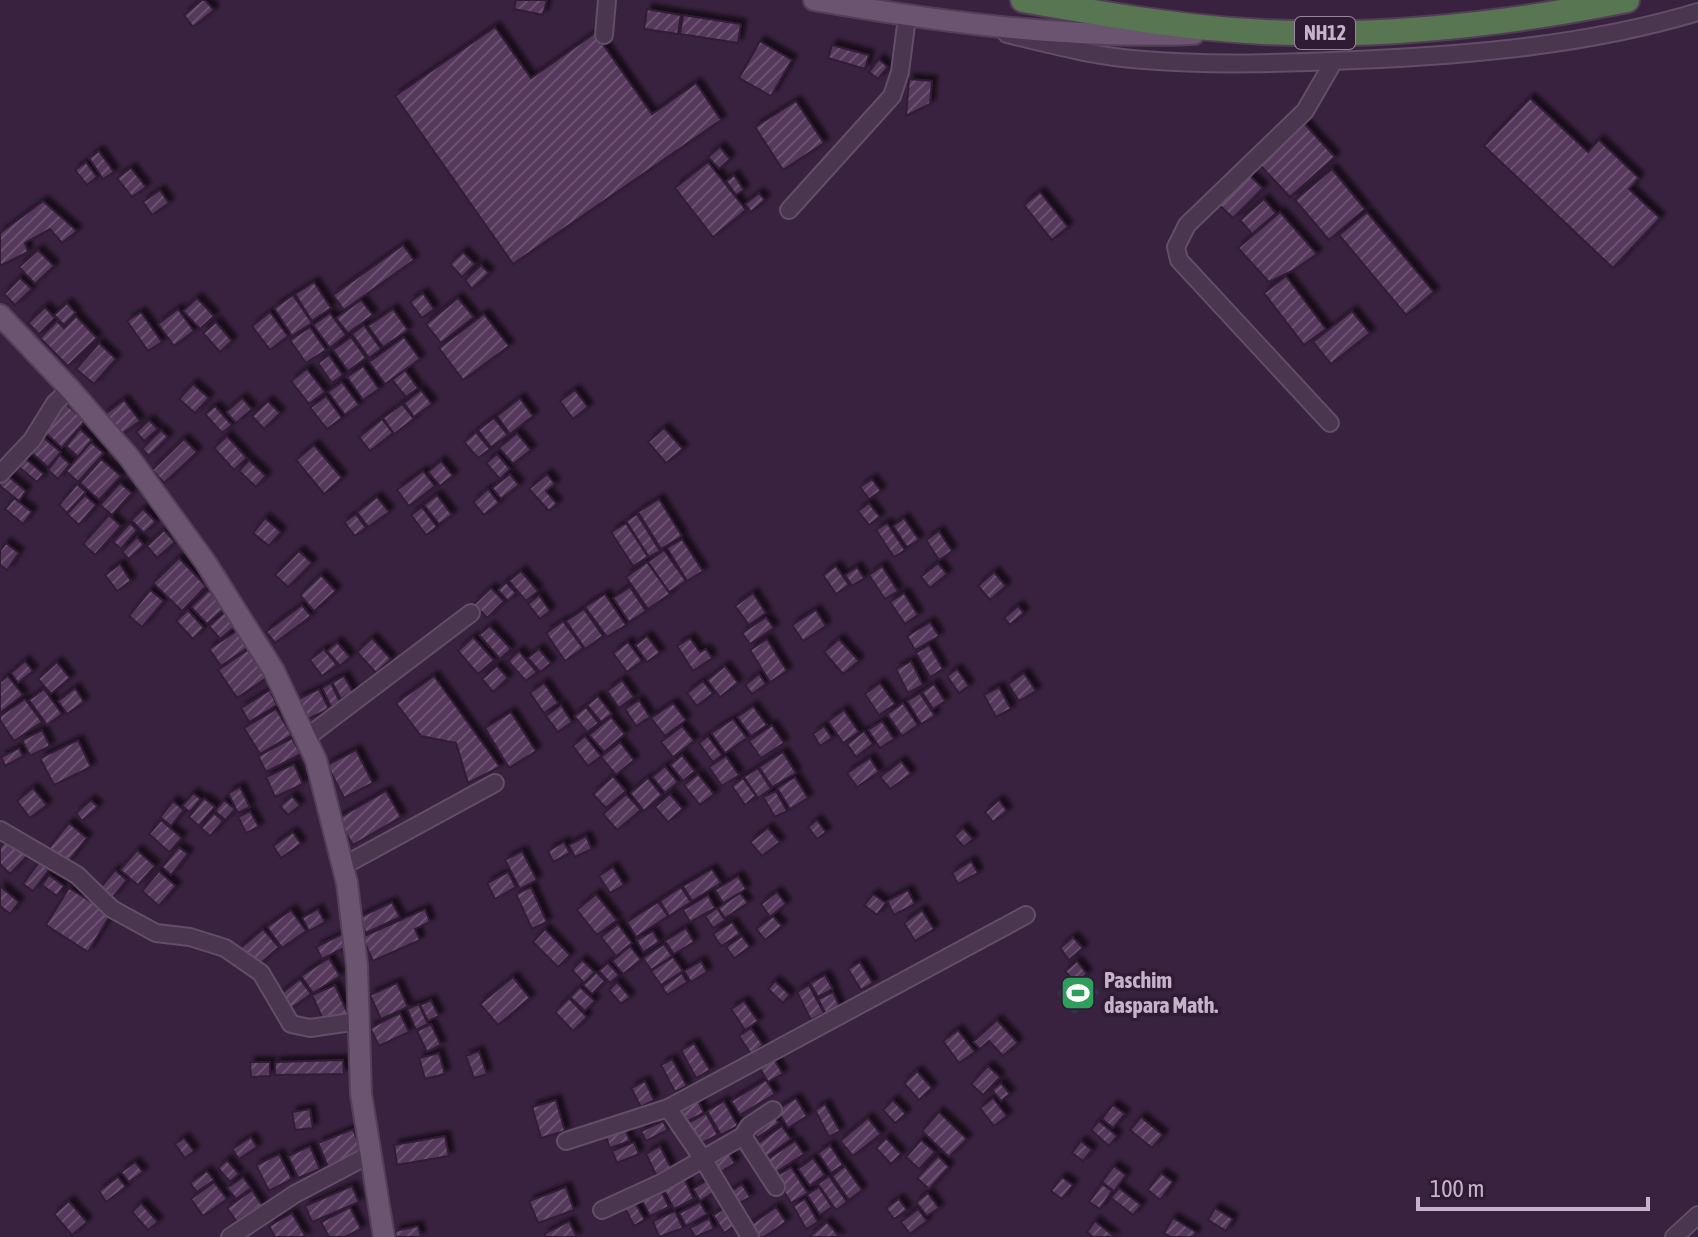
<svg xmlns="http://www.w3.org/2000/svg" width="1698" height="1237" font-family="'Asap Condensed',sans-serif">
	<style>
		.green { fill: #35324d }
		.building { fill: url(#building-hatch); stroke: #311d36; stroke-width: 2; filter: url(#shadow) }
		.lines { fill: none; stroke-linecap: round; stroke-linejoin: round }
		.minor-casing { stroke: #624e67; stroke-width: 20 }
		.major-casing { stroke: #533f58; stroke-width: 24 }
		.highway-casing { stroke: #523e57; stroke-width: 28 }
		.minor { stroke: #4a364f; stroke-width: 16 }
		.major { stroke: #6a546f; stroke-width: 20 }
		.highway { stroke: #597652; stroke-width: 24 }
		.labels { text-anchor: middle; stroke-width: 7; stroke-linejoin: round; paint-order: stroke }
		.shield { fill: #2f1b34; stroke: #99859d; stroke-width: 2 }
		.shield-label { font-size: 20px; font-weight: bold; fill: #c6b2ca }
		.poi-label { font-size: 22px; font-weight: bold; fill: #c6b2ca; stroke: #2f1b34; text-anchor: start }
	</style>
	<defs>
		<pattern id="building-hatch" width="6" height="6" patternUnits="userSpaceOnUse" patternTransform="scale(2)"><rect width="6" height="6" fill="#54385b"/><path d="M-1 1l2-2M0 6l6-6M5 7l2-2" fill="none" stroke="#6b5271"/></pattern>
		<filter id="shadow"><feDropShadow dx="5" dy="-5" stdDeviation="2" flood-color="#0009"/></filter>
	</defs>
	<rect width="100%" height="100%" fill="#39223f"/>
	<polygon class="green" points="1082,971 1100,993 1074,1014 1057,993"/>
	<g class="building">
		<polygon points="202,0 205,0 214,10 193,27 184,15"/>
		<polygon points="516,0 547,0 543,15 514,9"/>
		<polygon points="647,9 681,15 678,34 644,29"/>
		<polygon points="683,15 741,24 738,43 680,34"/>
		<polygon points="495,27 531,78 595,33 652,114 696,83 721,120 513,264 395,96"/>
		<polygon points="760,41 792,60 771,96 739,78"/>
		<polygon points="832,45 869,55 865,69 828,58"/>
		<polygon points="879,59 888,67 878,79 869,72"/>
		<polygon points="909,79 932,81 930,104 906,116"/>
		<polygon points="1530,98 1588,152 1599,140 1639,178 1629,189 1660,218 1613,268 1484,146"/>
		<polygon points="796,101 824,143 783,170 755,127"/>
		<polygon points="1302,121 1335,157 1290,197 1257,162"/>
		<polygon points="720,147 730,159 719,169 708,157"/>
		<polygon points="99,151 114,172 103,179 89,158"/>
		<polygon points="86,162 97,177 87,185 75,170"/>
		<polygon points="708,162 746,210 713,237 675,188"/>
		<polygon points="131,168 146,187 132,197 117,178"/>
		<polygon points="1332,169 1365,209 1329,240 1295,200"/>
		<polygon points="1247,173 1263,188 1233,218 1217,203"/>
		<polygon points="734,175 744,190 736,195 726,181"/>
		<polygon points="160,190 169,203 152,215 143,202"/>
		<polygon points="1040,192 1068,227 1052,240 1024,205"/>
		<polygon points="759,193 765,200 751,212 745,204"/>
		<polygon points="1264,199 1276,213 1252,234 1240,220"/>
		<polygon points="43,201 77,231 62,243 50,229 25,243 28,252 0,266 0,233"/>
		<polygon points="1280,212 1317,254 1292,271 1269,282 1238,248"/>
		<polygon points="1367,212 1434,292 1406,315 1339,235"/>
		<polygon points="403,245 414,260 344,310 333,295"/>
		<polygon points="38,250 54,266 35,284 19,267"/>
		<polygon points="463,252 475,264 462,277 450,264"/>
		<polygon points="481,265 489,273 472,289 465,280"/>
		<polygon points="1286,276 1326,329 1304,345 1264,293"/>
		<polygon points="20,278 32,289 15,305 4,294"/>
		<polygon points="314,282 331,308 312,321 295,294"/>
		<polygon points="423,293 434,309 422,318 410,302"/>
		<polygon points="293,295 312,323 292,336 274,308"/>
		<polygon points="197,298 214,316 200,329 183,311"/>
		<polygon points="458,298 474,317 441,343 426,324"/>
		<polygon points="361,300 373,315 348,333 336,318"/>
		<polygon points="67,303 76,313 64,325 54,315"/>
		<polygon points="45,307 55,318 39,334 28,323"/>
		<polygon points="178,309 194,331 174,346 158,324"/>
		<polygon points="393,309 408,330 383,347 368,326"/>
		<polygon points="1352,311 1370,333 1331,364 1313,342"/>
		<polygon points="141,312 162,342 148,351 127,321"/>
		<polygon points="270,312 288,336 270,350 252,326"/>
		<polygon points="330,313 346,335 330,348 313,325"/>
		<polygon points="484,314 509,346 463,380 439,348"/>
		<polygon points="76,316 97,338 68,366 40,338 57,321 64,328"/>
		<polygon points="216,322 232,341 220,352 203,333"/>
		<polygon points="364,325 381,349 369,358 352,334"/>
		<polygon points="310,327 326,350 306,363 290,340"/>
		<polygon points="351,337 366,358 348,371 333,350"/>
		<polygon points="404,337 420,359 385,384 369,362"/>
		<polygon points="99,343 116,359 94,384 76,369"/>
		<polygon points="329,355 343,375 332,383 318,363"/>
		<polygon points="363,366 379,389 363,400 347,377"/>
		<polygon points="307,369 325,392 309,404 291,381"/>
		<polygon points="405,370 418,388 406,397 392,380"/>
		<polygon points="342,382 359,405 345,415 328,392"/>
		<polygon points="193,384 209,398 195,413 179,399"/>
		<polygon points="421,390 432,404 414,417 404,403"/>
		<polygon points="575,390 588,407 573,419 560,401"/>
		<polygon points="326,396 342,418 327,429 310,408"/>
		<polygon points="242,398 252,409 236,423 226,412"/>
		<polygon points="520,398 533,416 510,434 497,416"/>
		<polygon points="124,400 140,421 119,436 104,415"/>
		<polygon points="268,401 280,413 264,429 252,416"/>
		<polygon points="64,402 85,421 62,448 41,429"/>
		<polygon points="402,404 414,419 394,434 383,418"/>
		<polygon points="215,406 232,425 222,433 205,414"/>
		<polygon points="494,418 508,435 491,447 478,430"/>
		<polygon points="382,419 393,433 370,451 359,437"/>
		<polygon points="149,420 158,429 144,441 136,432"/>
		<polygon points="664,428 683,449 666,463 648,442"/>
		<polygon points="80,429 92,440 78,457 66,446"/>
		<polygon points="161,430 168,437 149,456 142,449"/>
		<polygon points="476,432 490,449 478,458 464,442"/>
		<polygon points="38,433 61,452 48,467 26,448"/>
		<polygon points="517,433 531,450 513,464 499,448"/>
		<polygon points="227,436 247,458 234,470 214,448"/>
		<polygon points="184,439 197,452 164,483 152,470"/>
		<polygon points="91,442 104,453 78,482 66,471"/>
		<polygon points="314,445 342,478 324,494 296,460"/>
		<polygon points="497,454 510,469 500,479 486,463"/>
		<polygon points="21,455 44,474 37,482 14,463"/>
		<polygon points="60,455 70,464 58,479 48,470"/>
		<polygon points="101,459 121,476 99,500 80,483"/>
		<polygon points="249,460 266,476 256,487 239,471"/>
		<polygon points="441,461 453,476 440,486 428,472"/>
		<polygon points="423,471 435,486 409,506 397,490"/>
		<polygon points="3,472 26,491 19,501 0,486 0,476"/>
		<polygon points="510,474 519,485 501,499 492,488"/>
		<polygon points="547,474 555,484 546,491 557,504 549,511 529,489"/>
		<polygon points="872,479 881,491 869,499 860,487"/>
		<polygon points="120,483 132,493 112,515 100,505"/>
		<polygon points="77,484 86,492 67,513 59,505"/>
		<polygon points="488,489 499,503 484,515 473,502"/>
		<polygon points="85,495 96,505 79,525 67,514"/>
		<polygon points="437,495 452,515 439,524 424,505"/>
		<polygon points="377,497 389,512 368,527 357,512"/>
		<polygon points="14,498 32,512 23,524 5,509"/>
		<polygon points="659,499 682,536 661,549 638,512"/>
		<polygon points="869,503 880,517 869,525 858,511"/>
		<polygon points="422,507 437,527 426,535 411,515"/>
		<polygon points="143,509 156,522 144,533 131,520"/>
		<polygon points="356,514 366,528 355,536 344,522"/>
		<polygon points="637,514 660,551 649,557 626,521"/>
		<polygon points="109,515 121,526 95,555 83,544"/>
		<polygon points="265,518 281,532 269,546 253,533"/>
		<polygon points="904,518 919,540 907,547 893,526"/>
		<polygon points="130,523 137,530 121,549 113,542"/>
		<polygon points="626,523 648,557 633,566 611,532"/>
		<polygon points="887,523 905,550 894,557 876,530"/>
		<polygon points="164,530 175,542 157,558 147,546"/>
		<polygon points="939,531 952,551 939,560 926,540"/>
		<polygon points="137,537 144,545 129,559 122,552"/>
		<polygon points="682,539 703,571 687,581 667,548"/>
		<polygon points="6,543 19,553 7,570 0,565 0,551"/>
		<polygon points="664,550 686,581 669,592 648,562"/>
		<polygon points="299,551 312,563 288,587 275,575"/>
		<polygon points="179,558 206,586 182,611 153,583"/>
		<polygon points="647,562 670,594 648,609 626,577"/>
		<polygon points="938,563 947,574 930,588 921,577"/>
		<polygon points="120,564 131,581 117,591 105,575"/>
		<polygon points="836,566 849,585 836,594 823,575"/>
		<polygon points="882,566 898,591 885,599 869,575"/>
		<polygon points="857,567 864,578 852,586 845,575"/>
		<polygon points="521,571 538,591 526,601 509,581"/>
		<polygon points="994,572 1006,586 990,600 978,586"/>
		<polygon points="321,575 336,591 314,611 300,595"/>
		<polygon points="506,582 516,593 508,601 498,590"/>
		<polygon points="630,587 646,611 629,622 613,598"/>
		<polygon points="491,588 504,601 487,618 474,604"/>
		<polygon points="150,590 164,601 142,627 129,616"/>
		<polygon points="209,590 225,608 207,624 191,607"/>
		<polygon points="753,593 766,613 749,625 735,606"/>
		<polygon points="904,593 918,615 905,624 890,602"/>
		<polygon points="605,594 626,625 607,637 585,607"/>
		<polygon points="539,595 550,611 540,619 528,604"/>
		<polygon points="302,605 311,616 275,643 266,632"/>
		<polygon points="1018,606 1024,613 1010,625 1004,618"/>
		<polygon points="584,609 603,636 585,649 566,621"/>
		<polygon points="188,610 204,628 193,639 176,621"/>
		<polygon points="816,610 826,626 803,641 792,625"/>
		<polygon points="226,611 237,625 220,639 209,626"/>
		<polygon points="766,617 774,628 750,644 742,633"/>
		<polygon points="563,621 583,648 565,661 546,633"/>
		<polygon points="930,622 939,636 915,650 907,636"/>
		<polygon points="490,626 511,649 500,659 479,635"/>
		<polygon points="238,630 250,646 221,666 209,649"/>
		<polygon points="647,636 660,653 647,662 635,645"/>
		<polygon points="473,637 494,660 478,674 458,651"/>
		<polygon points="372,638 391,659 376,673 357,652"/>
		<polygon points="690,638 700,652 706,649 712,658 693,671 677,646"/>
		<polygon points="767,639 787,671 770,682 750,650"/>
		<polygon points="839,639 859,661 843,674 824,652"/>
		<polygon points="337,642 350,657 340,666 327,651"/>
		<polygon points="628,642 642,661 627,672 613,653"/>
		<polygon points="929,645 943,669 930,677 916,653"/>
		<polygon points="249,649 268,677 237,698 218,670"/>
		<polygon points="324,649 337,665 322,676 310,660"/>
		<polygon points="539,649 551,663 540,672 528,658"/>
		<polygon points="519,651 537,672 526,681 508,661"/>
		<polygon points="25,661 33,671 18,683 11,673"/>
		<polygon points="911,661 923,685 908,693 896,669"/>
		<polygon points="57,662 70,678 51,694 38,679"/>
		<polygon points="497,666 508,678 493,692 482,679"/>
		<polygon points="725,666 738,683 720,697 707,680"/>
		<polygon points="957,669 969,686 959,693 947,676"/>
		<polygon points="1024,673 1036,691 1019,701 1008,684"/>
		<polygon points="759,674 766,684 752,694 745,685"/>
		<polygon points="8,676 23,695 0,713 0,682"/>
		<polygon points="344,676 353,692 341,699 332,682"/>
		<polygon points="434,676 500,767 468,783 456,743 421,736 396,703"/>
		<polygon points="622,680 634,697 619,708 607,691"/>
		<polygon points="703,681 713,693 697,706 687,693"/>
		<polygon points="331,683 340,702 331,707 322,688"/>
		<polygon points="544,683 558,703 544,713 530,693"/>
		<polygon points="880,683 895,704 879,715 865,694"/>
		<polygon points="934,684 945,701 933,709 922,692"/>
		<polygon points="999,687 1011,709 996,717 984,695"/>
		<polygon points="75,688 84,702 67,714 58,701"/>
		<polygon points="44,689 62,714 47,725 29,700"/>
		<polygon points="319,689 329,709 308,719 298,699"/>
		<polygon points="270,690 277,705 249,722 241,708"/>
		<polygon points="920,693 935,716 921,724 907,701"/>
		<polygon points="598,696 612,714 601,722 587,705"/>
		<polygon points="25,699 42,722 14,741 0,720 0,716"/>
		<polygon points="639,700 650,717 636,726 625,709"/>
		<polygon points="673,703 686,720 665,736 651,718"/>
		<polygon points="903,703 918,725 902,736 887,714"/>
		<polygon points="561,705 572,722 558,732 546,716"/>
		<polygon points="753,706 767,725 751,736 737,717"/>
		<polygon points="586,707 599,723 587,732 574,716"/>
		<polygon points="276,709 292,735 260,754 244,728"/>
		<polygon points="844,710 859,732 843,743 828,721"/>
		<polygon points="511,712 536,751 509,768 485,728"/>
		<polygon points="611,717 625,734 604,752 589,735"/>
		<polygon points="733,719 747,738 725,753 711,733"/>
		<polygon points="882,721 894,739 880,748 868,730"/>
		<polygon points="772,725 784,743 761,758 749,741"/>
		<polygon points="682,726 694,741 673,757 661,742"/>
		<polygon points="824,726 832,738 820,746 813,734"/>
		<polygon points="42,730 50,746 30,756 22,740"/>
		<polygon points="864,731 873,744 856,757 847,744"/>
		<polygon points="585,736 601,756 588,766 573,746"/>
		<polygon points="708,736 722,755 713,762 699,743"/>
		<polygon points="292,738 301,754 266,772 258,756"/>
		<polygon points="78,740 91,767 54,785 40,758"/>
		<polygon points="620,742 634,760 616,775 601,757"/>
		<polygon points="19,748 23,756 5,766 1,757"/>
		<polygon points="356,750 373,783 344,798 327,765"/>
		<polygon points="783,752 796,773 772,787 759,767"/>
		<polygon points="682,755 695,771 683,781 670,765"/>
		<polygon points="726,756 739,775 722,786 709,767"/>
		<polygon points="870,758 879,772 857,787 847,773"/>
		<polygon points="901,761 911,774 890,789 880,777"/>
		<polygon points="294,764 303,784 275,797 266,777"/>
		<polygon points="665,766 678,782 665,793 652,777"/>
		<polygon points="758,768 771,789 758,798 744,777"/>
		<polygon points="698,774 714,794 700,805 684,785"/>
		<polygon points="613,776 626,791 606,808 593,794"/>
		<polygon points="795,777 808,798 790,809 777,788"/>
		<polygon points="648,778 662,795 644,811 630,793"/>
		<polygon points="743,778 756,796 745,805 732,786"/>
		<polygon points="240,787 250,807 238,813 228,793"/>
		<polygon points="33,788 47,805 30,818 17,801"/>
		<polygon points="386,791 401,817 353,845 337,819"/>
		<polygon points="776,791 787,811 775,817 763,797"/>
		<polygon points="193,793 201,799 190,812 182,806"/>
		<polygon points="626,794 641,810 617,830 603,814"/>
		<polygon points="670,794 683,809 668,822 655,807"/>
		<polygon points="292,796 300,805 288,815 280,806"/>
		<polygon points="204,798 215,807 199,826 189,817"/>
		<polygon points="91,800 98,807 82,821 76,813"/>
		<polygon points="224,800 235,809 225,820 215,811"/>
		<polygon points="999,800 1007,811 993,822 985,812"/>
		<polygon points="173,801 184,810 171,826 160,817"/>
		<polygon points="250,811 259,827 246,833 238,817"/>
		<polygon points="214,813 223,821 210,836 201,828"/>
		<polygon points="161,820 182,838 169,852 149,834"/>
		<polygon points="817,820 826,832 817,839 808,827"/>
		<polygon points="69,823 87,838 67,863 49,848"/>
		<polygon points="768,828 780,842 762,856 750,842"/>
		<polygon points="963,828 973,839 964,847 954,836"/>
		<polygon points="293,832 301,844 281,858 273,846"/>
		<polygon points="586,836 592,849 575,857 569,845"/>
		<polygon points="10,837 29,854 10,874 0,864 0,847"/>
		<polygon points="564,842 570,853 553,862 548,851"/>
		<polygon points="179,847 188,854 171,875 162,867"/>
		<polygon points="137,850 155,866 138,885 120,870"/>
		<polygon points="522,851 537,880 520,889 505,860"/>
		<polygon points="971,861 978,873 958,884 952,873"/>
		<polygon points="39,862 49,870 33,891 23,884"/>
		<polygon points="613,867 624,885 610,893 599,876"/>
		<polygon points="712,869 721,883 692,901 683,886"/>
		<polygon points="115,870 127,880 112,898 100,888"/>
		<polygon points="159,871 176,886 159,906 142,891"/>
		<polygon points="508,872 516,887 495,899 487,883"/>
		<polygon points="49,875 64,886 57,896 42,885"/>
		<polygon points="738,876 746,889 723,903 715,890"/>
		<polygon points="0,886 19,902 10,914 0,906"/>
		<polygon points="531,887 547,922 532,929 516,894"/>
		<polygon points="681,887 691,902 669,916 660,901"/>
		<polygon points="69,888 111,914 88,952 46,925"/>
		<polygon points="908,890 915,904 894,915 887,901"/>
		<polygon points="777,892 786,904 770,917 761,904"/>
		<polygon points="740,893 748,903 725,918 718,908"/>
		<polygon points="596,894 617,920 597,935 577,910"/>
		<polygon points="873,894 886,903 877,915 864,905"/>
		<polygon points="708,895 715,908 690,922 683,910"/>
		<polygon points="392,902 400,917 366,933 358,918"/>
		<polygon points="658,902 668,916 636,937 627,922"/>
		<polygon points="717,908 725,920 713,928 705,916"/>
		<polygon points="318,909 325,922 309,931 302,918"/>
		<polygon points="425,909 430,922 415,929 420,940 373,961 362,937"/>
		<polygon points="291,910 306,931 282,948 267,927"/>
		<polygon points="922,910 934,929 915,941 904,923"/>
		<polygon points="773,916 782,926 765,940 756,929"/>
		<polygon points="732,922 740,934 721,946 713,934"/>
		<polygon points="618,924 632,943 616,956 601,937"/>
		<polygon points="686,928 694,942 674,954 665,941"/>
		<polygon points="263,929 279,947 254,969 238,950"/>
		<polygon points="545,929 570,955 558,967 533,942"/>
		<polygon points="653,931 659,942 643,952 636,940"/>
		<polygon points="342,934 348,946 322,959 316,947"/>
		<polygon points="742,936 750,947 734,958 726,947"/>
		<polygon points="1073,937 1083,948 1069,960 1060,948"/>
		<polygon points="664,944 672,956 651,970 643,958"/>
		<polygon points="630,946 641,960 623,974 612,961"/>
		<polygon points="673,957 683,971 661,985 651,971"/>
		<polygon points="329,958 340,976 313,993 301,976"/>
		<polygon points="582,960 595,972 584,983 572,970"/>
		<polygon points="701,961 707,972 691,982 684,971"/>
		<polygon points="1077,961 1087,974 1076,984 1065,971"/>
		<polygon points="860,962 873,983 861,990 848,969"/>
		<polygon points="608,963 619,975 610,983 599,971"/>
		<polygon points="596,972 605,981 592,994 583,985"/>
		<polygon points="682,973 687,982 667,995 662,987"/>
		<polygon points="825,975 833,989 818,997 810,983"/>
		<polygon points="513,977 530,998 498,1025 480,1004"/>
		<polygon points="300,979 311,994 289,1010 278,996"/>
		<polygon points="775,981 790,995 783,1003 768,989"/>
		<polygon points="617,982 630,997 621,1004 609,990"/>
		<polygon points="397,983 408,1007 381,1019 370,995"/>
		<polygon points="335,985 348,1014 325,1024 312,995"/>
		<polygon points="809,985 824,1013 811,1020 797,992"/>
		<polygon points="580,987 595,1001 585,1011 570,997"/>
		<polygon points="833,992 840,1007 826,1014 818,999"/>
		<polygon points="569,998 587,1017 573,1031 555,1012"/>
		<polygon points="431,1000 439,1016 428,1021 420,1005"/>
		<polygon points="744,1001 758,1021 745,1030 731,1009"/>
		<polygon points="419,1004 428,1024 416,1030 407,1009"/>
		<polygon points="400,1013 409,1032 379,1046 370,1028"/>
		<polygon points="997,1020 1018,1043 1003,1056 989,1041 980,1049 973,1042"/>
		<polygon points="431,1024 441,1045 427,1052 417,1031"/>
		<polygon points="751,1028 763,1045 751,1054 739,1036"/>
		<polygon points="958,1030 975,1052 959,1063 943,1041"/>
		<polygon points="694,1043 710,1070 696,1078 681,1050"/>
		<polygon points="479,1051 487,1074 474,1078 466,1056"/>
		<polygon points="439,1053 445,1074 425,1079 419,1058"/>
		<polygon points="771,1054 783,1074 768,1082 756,1062"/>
		<polygon points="672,1059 687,1086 675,1092 661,1065"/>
		<polygon points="343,1060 344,1074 275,1075 275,1062"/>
		<polygon points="250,1062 270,1062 270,1076 251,1077"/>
		<polygon points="988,1066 1000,1077 983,1095 971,1084"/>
		<polygon points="917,1071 932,1088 919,1100 904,1083"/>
		<polygon points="766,1080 775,1094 740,1115 731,1101"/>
		<polygon points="645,1081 654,1100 641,1107 631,1088"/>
		<polygon points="1001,1083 1010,1094 1001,1101 992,1090"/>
		<polygon points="696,1097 704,1113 684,1123 676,1107"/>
		<polygon points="796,1098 807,1116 788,1128 777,1110"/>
		<polygon points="993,1098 1007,1116 994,1126 980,1108"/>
		<polygon points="556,1100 565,1131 541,1138 532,1107"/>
		<polygon points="893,1100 906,1114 895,1123 883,1110"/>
		<polygon points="724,1101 738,1126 721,1135 707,1111"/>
		<polygon points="825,1104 840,1131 829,1137 815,1110"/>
		<polygon points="1113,1105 1125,1114 1113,1128 1102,1119"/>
		<polygon points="310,1109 313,1128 295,1130 292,1112"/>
		<polygon points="939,1112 967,1139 949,1157 922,1131"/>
		<polygon points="706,1113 718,1135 698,1145 686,1124"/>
		<polygon points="772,1113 779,1123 757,1138 750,1129"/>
		<polygon points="1141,1117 1163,1135 1152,1148 1130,1130"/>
		<polygon points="868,1118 881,1134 853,1156 840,1141"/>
		<polygon points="663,1121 668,1130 646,1141 641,1131"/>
		<polygon points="1099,1121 1117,1136 1109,1146 1091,1130"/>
		<polygon points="623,1124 630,1141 610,1148 604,1131"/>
		<polygon points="782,1126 791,1139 766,1157 757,1144"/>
		<polygon points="353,1129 363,1153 328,1167 318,1143"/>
		<polygon points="445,1136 449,1156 397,1165 394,1145"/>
		<polygon points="251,1137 257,1147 239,1159 232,1149"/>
		<polygon points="184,1138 194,1151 185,1158 175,1144"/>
		<polygon points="886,1138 901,1154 891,1164 876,1148"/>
		<polygon points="921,1140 935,1152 919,1169 906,1157"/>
		<polygon points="795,1141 804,1154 775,1173 766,1160"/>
		<polygon points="1081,1141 1092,1150 1083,1161 1072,1153"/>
		<polygon points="634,1142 639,1154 617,1163 612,1151"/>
		<polygon points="830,1145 843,1165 831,1173 818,1153"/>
		<polygon points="310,1146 320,1169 298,1178 288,1156"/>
		<polygon points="660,1146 671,1168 656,1175 646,1154"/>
		<polygon points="726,1149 735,1163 718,1174 709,1160"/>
		<polygon points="279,1154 292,1179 269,1191 256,1165"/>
		<polygon points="938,1156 949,1167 929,1189 917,1178"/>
		<polygon points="813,1158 825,1175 810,1186 798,1169"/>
		<polygon points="227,1160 239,1174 230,1182 218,1168"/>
		<polygon points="135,1162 143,1172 129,1182 121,1172"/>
		<polygon points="845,1166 862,1190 849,1200 832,1176"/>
		<polygon points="1114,1166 1126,1175 1114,1191 1102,1182"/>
		<polygon points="791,1167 808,1193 791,1203 775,1177"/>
		<polygon points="207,1171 214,1180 197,1192 190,1183"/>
		<polygon points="1161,1173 1173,1182 1160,1200 1148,1190"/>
		<polygon points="683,1176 694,1199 674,1209 662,1186"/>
		<polygon points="829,1176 847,1202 836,1210 818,1184"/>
		<polygon points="118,1177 126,1187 106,1202 99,1191"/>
		<polygon points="243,1177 251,1188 236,1199 227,1188"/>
		<polygon points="712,1177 719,1189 700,1201 693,1189"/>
		<polygon points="1062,1177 1073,1185 1062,1199 1051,1191"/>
		<polygon points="214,1182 227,1199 203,1216 191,1199"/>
		<polygon points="742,1184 750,1197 734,1206 727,1194"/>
		<polygon points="1102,1184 1112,1191 1100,1209 1089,1202"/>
		<polygon points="352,1186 359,1202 312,1222 305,1206"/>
		<polygon points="566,1187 574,1210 538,1223 529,1201"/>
		<polygon points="819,1187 832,1207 820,1215 807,1195"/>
		<polygon points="660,1188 669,1207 650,1216 640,1197"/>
		<polygon points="1119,1188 1141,1205 1133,1215 1111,1198"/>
		<polygon points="252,1190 262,1205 237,1222 227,1208"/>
		<polygon points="928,1193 939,1208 927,1216 916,1202"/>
		<polygon points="805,1199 818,1222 806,1229 793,1206"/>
		<polygon points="899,1199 907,1210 894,1219 886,1208"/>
		<polygon points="69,1201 87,1222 72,1235 54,1214"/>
		<polygon points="634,1201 645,1220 634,1226 624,1206"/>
		<polygon points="700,1202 707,1214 686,1226 679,1213"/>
		<polygon points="141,1203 158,1222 148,1230 132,1212"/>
		<polygon points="729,1206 739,1223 724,1233 713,1215"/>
		<polygon points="350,1207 361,1229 345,1237 329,1237 321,1222"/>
		<polygon points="776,1207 786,1222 764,1237 756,1237 749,1226"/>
		<polygon points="1215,1208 1233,1219 1226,1231 1208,1220"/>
		<polygon points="918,1209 927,1221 910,1234 901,1222"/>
		<polygon points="675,1211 683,1228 659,1237 653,1221"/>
		<polygon points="292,1213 306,1237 275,1237 269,1226"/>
		<polygon points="709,1218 714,1229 695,1237 690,1228"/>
		<polygon points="1173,1218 1196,1232 1193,1237 1171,1237 1164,1233"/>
		<polygon points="569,1221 577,1237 546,1237 544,1234"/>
		<polygon points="1095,1221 1115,1237 1093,1237 1087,1232"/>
		<polygon points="827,1222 840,1237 811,1237 810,1236"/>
		<polygon points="418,1226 421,1237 396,1237 395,1231"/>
	</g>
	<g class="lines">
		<g class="minor-casing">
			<g id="minor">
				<path d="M 1007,34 C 1052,45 1097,57 1144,60 C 1214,66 1286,63 1356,60 C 1471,55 1588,45 1698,12"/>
				<polyline points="604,35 607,0"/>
				<polyline points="789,210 892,96 900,72 907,17"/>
				<polyline points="1330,423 1179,260 1176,247 1187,225 1305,111 1334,61"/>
				<polyline points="0,474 32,440 55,403 70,389"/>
				<polyline points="306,738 471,613"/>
				<polyline points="0,830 77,875 112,909 156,933 190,937 225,948 261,973 291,1024 310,1028 358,1021"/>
				<polyline points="343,866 495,783"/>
				<polyline points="668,1108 703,1159 750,1237"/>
				<polyline points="743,1136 776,1187"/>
				<polyline points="566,1141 668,1108 1026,915"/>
				<polyline points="602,1210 663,1182 743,1136 749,1126 773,1110"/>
				<polyline points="230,1237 295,1194 369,1155"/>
				<polyline points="1674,1237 1698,1215"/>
			</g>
		</g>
		<g class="major-casing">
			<g id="major">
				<path d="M 814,0 C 939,22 1067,39 1194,34"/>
				<polyline points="0,315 70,389 129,457 206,563 274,671 316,760 347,883 357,966 361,1094 384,1237"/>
			</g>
		</g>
		<g class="highway-casing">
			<path id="highway" d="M 1023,0 C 1102,14 1183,28 1264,32 C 1387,38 1508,24 1627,0"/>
		</g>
		<use href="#minor" class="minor"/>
		<use href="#major" class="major"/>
		<use href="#highway" class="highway"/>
	</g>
	<defs>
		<g id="stadium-square" transform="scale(1.8)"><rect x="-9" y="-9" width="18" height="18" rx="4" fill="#2e9e5b" stroke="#2f1b34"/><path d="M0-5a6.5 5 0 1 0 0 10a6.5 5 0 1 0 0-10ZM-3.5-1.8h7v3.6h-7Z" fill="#fff"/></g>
	</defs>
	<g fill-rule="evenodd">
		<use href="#stadium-square" x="1078" y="993"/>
	</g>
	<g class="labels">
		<rect class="shield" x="1295" y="17" width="60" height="32" rx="6"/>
		<g class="shield-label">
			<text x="1325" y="40">NH12</text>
		</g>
		<g class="poi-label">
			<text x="1104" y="988">Paschim<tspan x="1104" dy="25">daspara Math.</tspan></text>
		</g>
	</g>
	<path d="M1418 1197v12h230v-12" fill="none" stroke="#c6b2ca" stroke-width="4"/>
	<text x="1430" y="1197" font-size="24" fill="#c6b2ca" stroke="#2f1b34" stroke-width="6" paint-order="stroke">100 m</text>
</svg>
